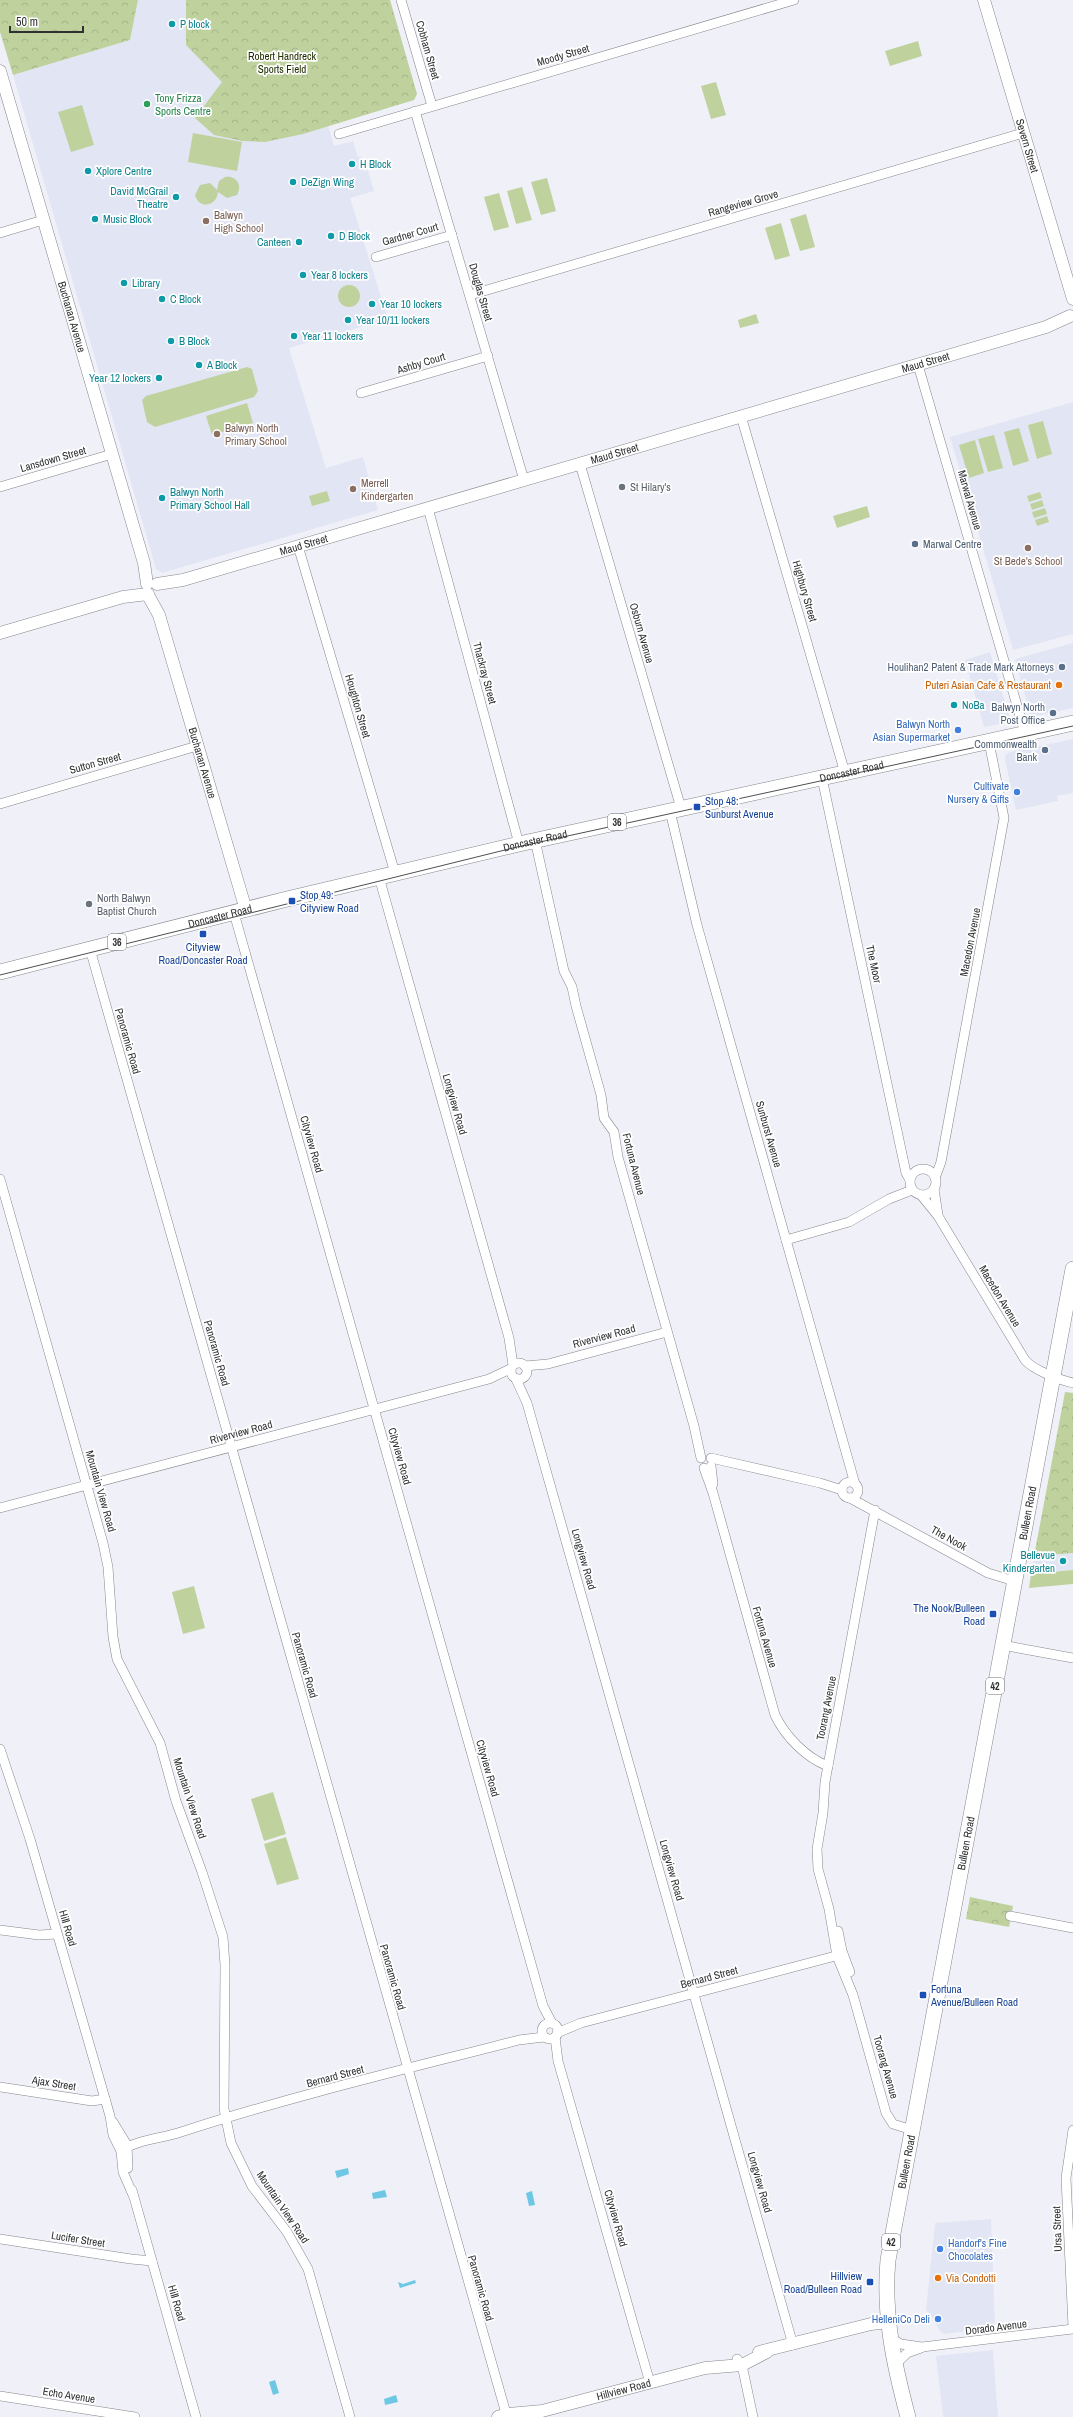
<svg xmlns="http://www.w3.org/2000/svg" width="1073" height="2417" font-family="'Archivo Narrow',sans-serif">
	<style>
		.built { fill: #e2e5f3 }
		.green { fill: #bfd29e }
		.forest { fill: url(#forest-crowns) }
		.water { fill: #6ec7e3 }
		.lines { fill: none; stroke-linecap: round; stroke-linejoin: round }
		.minor-casing { stroke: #85868c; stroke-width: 10 }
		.tertiary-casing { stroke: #85868c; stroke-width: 13 }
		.primary-casing { stroke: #85868c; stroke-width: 16 }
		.minor { stroke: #fff; stroke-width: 9 }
		.tertiary { stroke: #fff; stroke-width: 12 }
		.primary { stroke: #fff; stroke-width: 15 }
		.tram { stroke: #4e4f51; stroke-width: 1 }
		.culture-dot { fill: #0f9aa8; stroke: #fff; stroke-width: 1.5 }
		.leisure-dot { fill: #2e9e5b; stroke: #fff; stroke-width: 1.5 }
		.education-dot { fill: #8d6e63; stroke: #fff; stroke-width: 1.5 }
		.worship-dot { fill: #6b7280; stroke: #fff; stroke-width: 1.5 }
		.service-dot { fill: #5c6f8a; stroke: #fff; stroke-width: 1.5 }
		.food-dot { fill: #e8710a; stroke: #fff; stroke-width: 1.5 }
		.shop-dot { fill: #3f7fe0; stroke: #fff; stroke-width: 1.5 }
		.transit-dot { fill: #1a4fb4; stroke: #fff; stroke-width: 1.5 }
		.labels { text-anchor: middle; stroke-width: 3.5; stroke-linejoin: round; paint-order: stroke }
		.shield { fill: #fff; stroke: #6d6e70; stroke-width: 1 }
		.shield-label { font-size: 10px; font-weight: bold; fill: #2f3032 }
		.culture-label { font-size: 11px; fill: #0d838f; stroke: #fff; text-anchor: start }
		.street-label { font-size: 11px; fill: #2f3032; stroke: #fff }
		.park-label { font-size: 11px; fill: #233100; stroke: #fff }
		.leisure-label { font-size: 11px; fill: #27864d; stroke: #fff; text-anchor: start }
		.education-label { font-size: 11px; fill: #785e54; stroke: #fff; text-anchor: start }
		.worship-label { font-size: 11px; fill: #5b616d; stroke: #fff; text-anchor: start }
		.service-label { font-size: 11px; fill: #4e5e75; stroke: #fff; text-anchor: end }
		.food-label { font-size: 11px; fill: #c56008; stroke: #fff; text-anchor: end }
		.shop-label { font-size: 11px; fill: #366cbe; stroke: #fff; text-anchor: end }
		.transit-label { font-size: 11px; fill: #164399; stroke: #fff; text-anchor: start }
	</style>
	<defs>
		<pattern id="forest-crowns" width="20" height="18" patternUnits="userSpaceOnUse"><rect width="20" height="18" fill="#bfd29e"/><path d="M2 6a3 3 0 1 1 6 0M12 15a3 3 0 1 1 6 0" fill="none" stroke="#a4b589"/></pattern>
	</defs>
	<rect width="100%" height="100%" fill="#f0f1f8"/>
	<g class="built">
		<polygon points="138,0 390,0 417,94 414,100 328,125 334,146 353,141 358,157 361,156 364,171 368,170 374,191 350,198 388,319 289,348 326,468 363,457 378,510 162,573 156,569 13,75 130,40"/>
		<polygon points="1073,402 1073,634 1013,650 950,437"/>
		<polygon points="1073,643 1073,708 1031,717 1015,659"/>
		<polygon points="990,652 1011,722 984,727 965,660"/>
		<polygon points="1073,739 1073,793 1057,796 1058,801 1016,810 1005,760 1006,755 1010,752"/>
		<polygon points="1073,1553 1073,1570 1031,1574 1034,1556"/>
		<polygon points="991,2219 995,2328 944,2334 940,2331 932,2317 926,2310 935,2223"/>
		<polygon points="993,2350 998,2417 943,2417 936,2356"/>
	</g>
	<g class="green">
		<polygon points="918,41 922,56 890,66 885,51"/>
		<polygon points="716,82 726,115 711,119 701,86"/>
		<polygon points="82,105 94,145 71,152 58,112"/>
		<polygon points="193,133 242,142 237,171 188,162"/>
		<path d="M 225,177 C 236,175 243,185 237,195 L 227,198 L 218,192 C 217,206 199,210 195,195 L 200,185 L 210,183 L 217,190 L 219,181 Z"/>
		<polygon points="547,178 556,211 541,215 531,182"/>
		<polygon points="522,187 532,220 516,224 507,191"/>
		<polygon points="499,193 509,227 494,231 484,197"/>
		<polygon points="806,214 815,247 800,251 790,219"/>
		<polygon points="781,223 790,256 775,260 765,228"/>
		<circle cx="349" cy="296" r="11"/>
		<polygon points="756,314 759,323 740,328 738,320"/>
		<polygon points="247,367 252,369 258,391 254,397 155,427 147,422 142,400 146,396"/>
		<polygon points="247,403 253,423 212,435 206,416"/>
		<polygon points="1043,421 1052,454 1037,459 1028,425"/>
		<polygon points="1019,428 1029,461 1013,466 1004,432"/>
		<polygon points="994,435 1003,468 988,472 978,439"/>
		<polygon points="975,440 984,473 969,478 959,445"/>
		<polygon points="327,491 330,501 312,506 309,496"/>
		<polygon points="1040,492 1042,498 1029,502 1027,496"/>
		<polygon points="1042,500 1044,506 1032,510 1030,504"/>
		<polygon points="867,506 870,517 837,528 833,516"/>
		<polygon points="1045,508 1047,514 1034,518 1032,512"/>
		<polygon points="1047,516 1049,522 1037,526 1035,520"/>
		<polygon points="1073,1570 1073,1584 1029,1588 1031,1574"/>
		<polygon points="194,1586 205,1628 183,1634 172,1592"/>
		<polygon points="273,1792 286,1834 264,1841 251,1799"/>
		<polygon points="286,1837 299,1879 277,1885 264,1844"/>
	</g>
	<g class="forest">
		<polygon points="0,0 138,0 130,40 13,75 0,32"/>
		<polygon points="186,0 390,0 417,94 414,100 303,134 265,142 242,141 214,135 195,118 222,82 186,45"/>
		<polygon points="1065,1392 1073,1393 1073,1553 1034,1556"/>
		<polygon points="970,1897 1013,1906 1009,1927 966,1919"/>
	</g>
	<g class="water">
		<polygon points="348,2168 349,2174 337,2178 335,2171"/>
		<polygon points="385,2190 387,2197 373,2199 372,2193"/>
		<polygon points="532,2191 535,2205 529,2206 526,2193"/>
		<polygon points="415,2280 416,2283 400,2288 398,2282 403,2284"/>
		<polygon points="275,2380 279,2393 273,2395 269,2382"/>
		<polygon points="396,2395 398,2402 385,2405 384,2399"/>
	</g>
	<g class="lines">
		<g class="minor-casing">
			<g id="minor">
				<polyline points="401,0 432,106"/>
				<polyline points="415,111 524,480"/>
				<polyline points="339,134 794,0"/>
				<polyline points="0,233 43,220"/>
				<polyline points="376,257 452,235"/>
				<polyline points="470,295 1023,133"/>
				<polyline points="918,365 1025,733"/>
				<polyline points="361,393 488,356"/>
				<polyline points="741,416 845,773"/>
				<polyline points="580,464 681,808"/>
				<polyline points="0,487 112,454"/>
				<polyline points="428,508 519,844"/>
				<polyline points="298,546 395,873"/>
				<polyline points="822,778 906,1173 910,1180"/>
				<polyline points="0,804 197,746"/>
				<polyline points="670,811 697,925 855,1484"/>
				<polyline points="535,840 564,971 572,987 576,1006 601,1095 604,1118 614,1132 618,1157 694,1426 701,1458"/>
				<polyline points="379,877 509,1338 513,1365"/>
				<polyline points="234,913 543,2006 552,2023"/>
				<polyline points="90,949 507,2417"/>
				<circle cx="923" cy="1182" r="13"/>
				<polyline points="935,1178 941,1162 1004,818 989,742"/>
				<polyline points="0,1179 103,1543 108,1567 113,1637 117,1659 160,1743 176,1801 202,1872 223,1937 225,1965 224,2109 231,2143 252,2186 287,2232 308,2269 350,2417"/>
				<polyline points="934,1189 938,1215"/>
				<path d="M 921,1195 L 938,1216 L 1025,1360 C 1033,1370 1060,1380 1073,1383"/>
				<polyline points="786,1240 849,1222 889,1199 912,1190"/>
				<circle cx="519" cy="1371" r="8"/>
				<polyline points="525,1366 548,1364 667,1332"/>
				<polyline points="516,1379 527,1403 793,2345"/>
				<polyline points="711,1458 820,1483 842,1490"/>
				<polyline points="711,1466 713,1484"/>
				<path d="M 704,1468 L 713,1493 L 775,1715 C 785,1736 806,1758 828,1766"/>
				<circle cx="850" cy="1490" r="8"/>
				<polyline points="850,1498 988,1573 1014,1581"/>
				<polyline points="0,1508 489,1379 510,1369"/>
				<polyline points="875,1510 825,1782 823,1813 817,1849 818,1869 829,1909 837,1956 853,1995 886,2113 893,2124 912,2130"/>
				<polyline points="1002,1645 1073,1658"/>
				<polyline points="0,1749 30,1839 110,2116 113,2135 121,2151 123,2172 133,2195"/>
				<polyline points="1010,1916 1073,1928"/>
				<polyline points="0,1930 39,1935 57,1934"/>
				<polyline points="838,1931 842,1951 850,1972"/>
				<circle cx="550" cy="2031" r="8"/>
				<polyline points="557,2033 581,2023 843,1954"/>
				<polyline points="555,2037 558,2061 650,2383"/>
				<polyline points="0,2087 92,2101 105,2099"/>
				<polyline points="113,2122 127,2145 128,2168"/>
				<polyline points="1073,2130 1066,2178 1073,2327"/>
				<path d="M 121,2151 C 135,2140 164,2138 181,2132 C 292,2096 406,2069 519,2040 L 544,2037"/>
				<polyline points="132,2190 196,2417"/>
				<polyline points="0,2239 131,2259 152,2261"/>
				<polyline points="891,2338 901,2344 922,2347 1073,2329"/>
				<polyline points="737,2359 742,2365 753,2417"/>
				<polyline points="895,2365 907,2353 921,2348"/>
				<polyline points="0,2396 135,2417"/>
			</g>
		</g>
		<g class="tertiary-casing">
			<g id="tertiary">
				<path id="s1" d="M 984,0 L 1073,299"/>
				<path id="s2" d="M 0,71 L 144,563 L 147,584"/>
				<path id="s3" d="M 157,584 L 183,580 L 1046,327 L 1070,316"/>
				<path id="s4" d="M 148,595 L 159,615 L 246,910"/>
				<polyline points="0,633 123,597 148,594"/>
				<polyline points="759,2352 871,2324 888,2322"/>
				<path id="s5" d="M 498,2417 L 507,2414 L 542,2411 L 705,2368 L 742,2365 L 767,2352"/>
			</g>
		</g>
		<g class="primary-casing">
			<g id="primary">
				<path id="s6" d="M 0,972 L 283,900 L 519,844 L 1073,723"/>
				<path id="s7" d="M 908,2417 C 894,2365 883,2314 888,2260 L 1073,1269"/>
			</g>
		</g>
		<use href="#minor" class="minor"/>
		<use href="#tertiary" class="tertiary"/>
		<use href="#primary" class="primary"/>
		<polyline class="tram" points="0,975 517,847 1073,726"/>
	</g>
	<g class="culture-dot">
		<circle cx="172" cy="24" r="4"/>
		<circle cx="352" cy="164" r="4"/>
		<circle cx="88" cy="171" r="4"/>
		<circle cx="293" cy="182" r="4"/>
		<circle cx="176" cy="197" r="4"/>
		<circle cx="95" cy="219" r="4"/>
		<circle cx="331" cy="236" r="4"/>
		<circle cx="299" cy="242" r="4"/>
		<circle cx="303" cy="275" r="4"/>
		<circle cx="124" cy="283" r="4"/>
		<circle cx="162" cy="299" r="4"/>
		<circle cx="372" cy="304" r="4"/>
		<circle cx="348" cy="320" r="4"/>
		<circle cx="294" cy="336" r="4"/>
		<circle cx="171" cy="341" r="4"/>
		<circle cx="199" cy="365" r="4"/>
		<circle cx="159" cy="378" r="4"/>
		<circle cx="162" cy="498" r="4"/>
		<circle cx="954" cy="705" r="4"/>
		<circle cx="1063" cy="1561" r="4"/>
	</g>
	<circle class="leisure-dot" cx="147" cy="104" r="4"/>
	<g class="education-dot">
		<circle cx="206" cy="221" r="4"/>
		<circle cx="217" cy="434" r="4"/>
		<circle cx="353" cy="489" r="4"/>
		<circle cx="1028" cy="548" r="4"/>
	</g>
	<g class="worship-dot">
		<circle cx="622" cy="487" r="4"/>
		<circle cx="89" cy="904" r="4"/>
	</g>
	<g class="service-dot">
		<circle cx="915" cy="544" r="4"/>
		<circle cx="1062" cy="667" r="4"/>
		<circle cx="1053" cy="713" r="4"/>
		<circle cx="1045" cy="750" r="4"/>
	</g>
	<g class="food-dot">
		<circle cx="1059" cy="685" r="4"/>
		<circle cx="938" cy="2278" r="4"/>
	</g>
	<g class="shop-dot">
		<circle cx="958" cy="730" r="4"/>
		<circle cx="1017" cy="792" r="4"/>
		<circle cx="940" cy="2249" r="4"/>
		<circle cx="938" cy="2319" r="4"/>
	</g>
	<g class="transit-dot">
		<rect x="693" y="803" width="8" height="8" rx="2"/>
		<rect x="288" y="897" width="8" height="8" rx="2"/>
		<rect x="199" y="930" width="8" height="8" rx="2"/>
		<rect x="989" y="1610" width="8" height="8" rx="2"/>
		<rect x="919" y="1991" width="8" height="8" rx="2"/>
		<rect x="866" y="2278" width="8" height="8" rx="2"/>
	</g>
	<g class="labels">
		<g class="shield">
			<rect x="608" y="814" width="18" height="16" rx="3"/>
			<rect x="108" y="934" width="18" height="16" rx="3"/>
			<rect x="986" y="1678" width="18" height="16" rx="3"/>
			<rect x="882" y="2234" width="18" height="16" rx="3"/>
		</g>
		<g class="shield-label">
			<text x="617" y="826">36</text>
			<text x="117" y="946">36</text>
			<text x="995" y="1690">42</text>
			<text x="891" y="2246">42</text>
		</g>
		<g class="culture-label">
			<text x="180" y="28">P block</text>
			<text x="360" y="168">H Block</text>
			<text x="96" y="175">Xplore Centre</text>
			<text x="301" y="186">DeZign Wing</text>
			<text x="168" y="195" text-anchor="end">David McGrail<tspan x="168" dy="13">Theatre</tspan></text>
			<text x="103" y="223">Music Block</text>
			<text x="339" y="240">D Block</text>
			<text x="291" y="246" text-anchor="end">Canteen</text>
			<text x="311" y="279">Year 8 lockers</text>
			<text x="132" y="287">Library</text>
			<text x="170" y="303">C Block</text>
			<text x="380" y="308">Year 10 lockers</text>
			<text x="356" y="324">Year 10/11 lockers</text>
			<text x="302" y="340">Year 11 lockers</text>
			<text x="179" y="345">B Block</text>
			<text x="207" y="369">A Block</text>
			<text x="151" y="382" text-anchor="end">Year 12 lockers</text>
			<text x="170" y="496">Balwyn North<tspan x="170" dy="13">Primary School Hall</tspan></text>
			<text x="962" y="709">NoBa</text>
			<text x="1055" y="1559" text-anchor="end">Bellevue<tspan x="1055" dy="13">Kindergarten</tspan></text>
		</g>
		<g class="street-label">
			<text transform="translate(428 50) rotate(74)" y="4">Cobham Street</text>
			<text transform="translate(563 55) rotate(-16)" y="4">Moody Street</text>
			<text dy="4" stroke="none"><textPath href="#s1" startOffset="152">Severn Street</textPath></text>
			<text transform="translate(743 203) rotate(-16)" y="4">Rangeview Grove</text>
			<text transform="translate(410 234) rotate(-16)" y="4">Gardner Court</text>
			<text transform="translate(481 292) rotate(74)" y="4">Douglas Street</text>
			<text dy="4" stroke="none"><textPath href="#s2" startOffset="256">Buchanan Avenue</textPath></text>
			<text transform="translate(421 363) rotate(-17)" y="4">Ashby Court</text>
			<text dy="4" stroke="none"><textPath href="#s3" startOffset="800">Maud Street</textPath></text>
			<text dy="4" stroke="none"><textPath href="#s3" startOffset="476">Maud Street</textPath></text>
			<text transform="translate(53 459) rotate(-16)" y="4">Lansdown Street</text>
			<text transform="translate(970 500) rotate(74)" y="4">Marwal Avenue</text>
			<text dy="4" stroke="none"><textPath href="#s3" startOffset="152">Maud Street</textPath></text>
			<text transform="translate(805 591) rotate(74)" y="4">Highbury Street</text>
			<text transform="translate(642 633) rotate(74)" y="4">Osburn Avenue</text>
			<text transform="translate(485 673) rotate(75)" y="4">Thackray Street</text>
			<text transform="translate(358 706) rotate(74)" y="4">Houghton Street</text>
			<text transform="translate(95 763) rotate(-16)" y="4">Sutton Street</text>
			<text dy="4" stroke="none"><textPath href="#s4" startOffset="177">Buchanan Avenue</textPath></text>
			<text dy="4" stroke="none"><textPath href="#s6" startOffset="875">Doncaster Road</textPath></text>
			<text dy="4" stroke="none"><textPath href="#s6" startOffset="551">Doncaster Road</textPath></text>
			<text dy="4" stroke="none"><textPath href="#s6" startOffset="227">Doncaster Road</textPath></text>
			<text transform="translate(970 942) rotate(-79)" y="4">Macedon Avenue</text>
			<text transform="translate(874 964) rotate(78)" y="4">The Moor</text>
			<text transform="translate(128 1041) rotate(74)" y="4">Panoramic Road</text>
			<text transform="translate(455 1104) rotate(74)" y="4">Longview Road</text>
			<text transform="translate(769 1134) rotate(74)" y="4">Sunburst Avenue</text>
			<text transform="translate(312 1144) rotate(74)" y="4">Cityview Road</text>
			<text transform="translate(634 1164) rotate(76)" y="4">Fortuna Avenue</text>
			<text transform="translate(1000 1296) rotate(59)" y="4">Macedon Avenue</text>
			<text transform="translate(604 1336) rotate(-15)" y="4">Riverview Road</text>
			<text transform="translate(217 1353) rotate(74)" y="4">Panoramic Road</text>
			<text transform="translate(241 1432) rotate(-15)" y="4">Riverview Road</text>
			<text transform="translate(400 1456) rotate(74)" y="4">Cityview Road</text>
			<text transform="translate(101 1491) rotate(74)" y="4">Mountain View Road</text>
			<text dy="4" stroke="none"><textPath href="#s7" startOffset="919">Bulleen Road</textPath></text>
			<text transform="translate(949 1538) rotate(29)" y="4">The Nook</text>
			<text transform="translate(584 1559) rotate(74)" y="4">Longview Road</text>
			<text transform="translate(765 1637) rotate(74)" y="4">Fortuna Avenue</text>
			<text transform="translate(305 1665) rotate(74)" y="4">Panoramic Road</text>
			<text transform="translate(826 1708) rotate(-79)" y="4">Toorang Avenue</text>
			<text transform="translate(488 1768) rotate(74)" y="4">Cityview Road</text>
			<text transform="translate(190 1798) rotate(72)" y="4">Mountain View Road</text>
			<text dy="4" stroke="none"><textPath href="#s7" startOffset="583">Bulleen Road</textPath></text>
			<text transform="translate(672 1870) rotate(74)" y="4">Longview Road</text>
			<text transform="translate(68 1928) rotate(74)" y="4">Hill Road</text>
			<text transform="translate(393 1977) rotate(74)" y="4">Panoramic Road</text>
			<text transform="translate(709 1977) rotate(-15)" y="4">Bernard Street</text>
			<text transform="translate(886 2067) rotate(74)" y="4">Toorang Avenue</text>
			<text transform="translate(335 2076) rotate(-15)" y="4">Bernard Street</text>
			<text transform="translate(54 2083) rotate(9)" y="4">Ajax Street</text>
			<text dy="4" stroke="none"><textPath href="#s7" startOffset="259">Bulleen Road</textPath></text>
			<text transform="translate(760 2182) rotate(74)" y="4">Longview Road</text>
			<text transform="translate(283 2207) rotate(56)" y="4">Mountain View Road</text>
			<text transform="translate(616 2218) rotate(74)" y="4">Cityview Road</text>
			<text transform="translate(1057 2229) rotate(-92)" y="4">Ursa Street</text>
			<text transform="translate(78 2239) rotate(9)" y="4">Lucifer Street</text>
			<text transform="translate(481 2288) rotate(74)" y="4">Panoramic Road</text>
			<text transform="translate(177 2303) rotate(74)" y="4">Hill Road</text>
			<text transform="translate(996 2327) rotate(-7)" y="4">Dorado Avenue</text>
			<text dy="4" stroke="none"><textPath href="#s5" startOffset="129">Hillview Road</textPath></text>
			<text transform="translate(69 2395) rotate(9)" y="4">Echo Avenue</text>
		</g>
		<g class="park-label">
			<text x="282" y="60">Robert Handreck<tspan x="282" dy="13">Sports Field</tspan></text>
		</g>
		<g class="leisure-label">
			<text x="155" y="102">Tony Frizza<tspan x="155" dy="13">Sports Centre</tspan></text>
		</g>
		<g class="education-label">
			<text x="214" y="219">Balwyn<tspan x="214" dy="13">High School</tspan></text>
			<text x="225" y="432">Balwyn North<tspan x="225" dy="13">Primary School</tspan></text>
			<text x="361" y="487">Merrell<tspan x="361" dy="13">Kindergarten</tspan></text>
			<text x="1028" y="565" text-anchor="middle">St Bede's School</text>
		</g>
		<g class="worship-label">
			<text x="630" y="491">St Hilary's</text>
			<text x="97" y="902">North Balwyn<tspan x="97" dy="13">Baptist Church</tspan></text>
		</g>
		<g class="service-label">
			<text x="923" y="548" text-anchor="start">Marwal Centre</text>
			<text x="1054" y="671">Houlihan2 Patent &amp; Trade Mark Attorneys</text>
			<text x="1045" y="711">Balwyn North<tspan x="1045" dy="13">Post Office</tspan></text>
			<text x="1037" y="748">Commonwealth<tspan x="1037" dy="13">Bank</tspan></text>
		</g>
		<g class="food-label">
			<text x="1051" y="689">Puteri Asian Cafe &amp; Restaurant</text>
			<text x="946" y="2282" text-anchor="start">Via Condotti</text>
		</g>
		<g class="shop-label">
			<text x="950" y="728">Balwyn North<tspan x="950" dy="13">Asian Supermarket</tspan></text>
			<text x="1009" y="790">Cultivate<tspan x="1009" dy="13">Nursery &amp; Gifts</tspan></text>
			<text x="948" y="2247" text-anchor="start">Handorf's Fine<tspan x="948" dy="13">Chocolates</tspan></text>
			<text x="930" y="2323">HelleniCo Deli</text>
		</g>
		<g class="transit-label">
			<text x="705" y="805">Stop 48:<tspan x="705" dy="13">Sunburst Avenue</tspan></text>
			<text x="300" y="899">Stop 49:<tspan x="300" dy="13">Cityview Road</tspan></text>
			<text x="203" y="951" text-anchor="middle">Cityview<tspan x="203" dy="13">Road/Doncaster Road</tspan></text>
			<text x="985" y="1612" text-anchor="end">The Nook/Bulleen<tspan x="985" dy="13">Road</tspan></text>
			<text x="931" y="1993">Fortuna<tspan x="931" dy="13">Avenue/Bulleen Road</tspan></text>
			<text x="862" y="2280" text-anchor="end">Hillview<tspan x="862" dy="13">Road/Bulleen Road</tspan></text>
		</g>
	</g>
	<path d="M10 26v6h73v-6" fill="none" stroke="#2f3032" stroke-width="2"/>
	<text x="16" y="26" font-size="12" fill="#2f3032" stroke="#ffffff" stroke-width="3" paint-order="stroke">50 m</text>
</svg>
